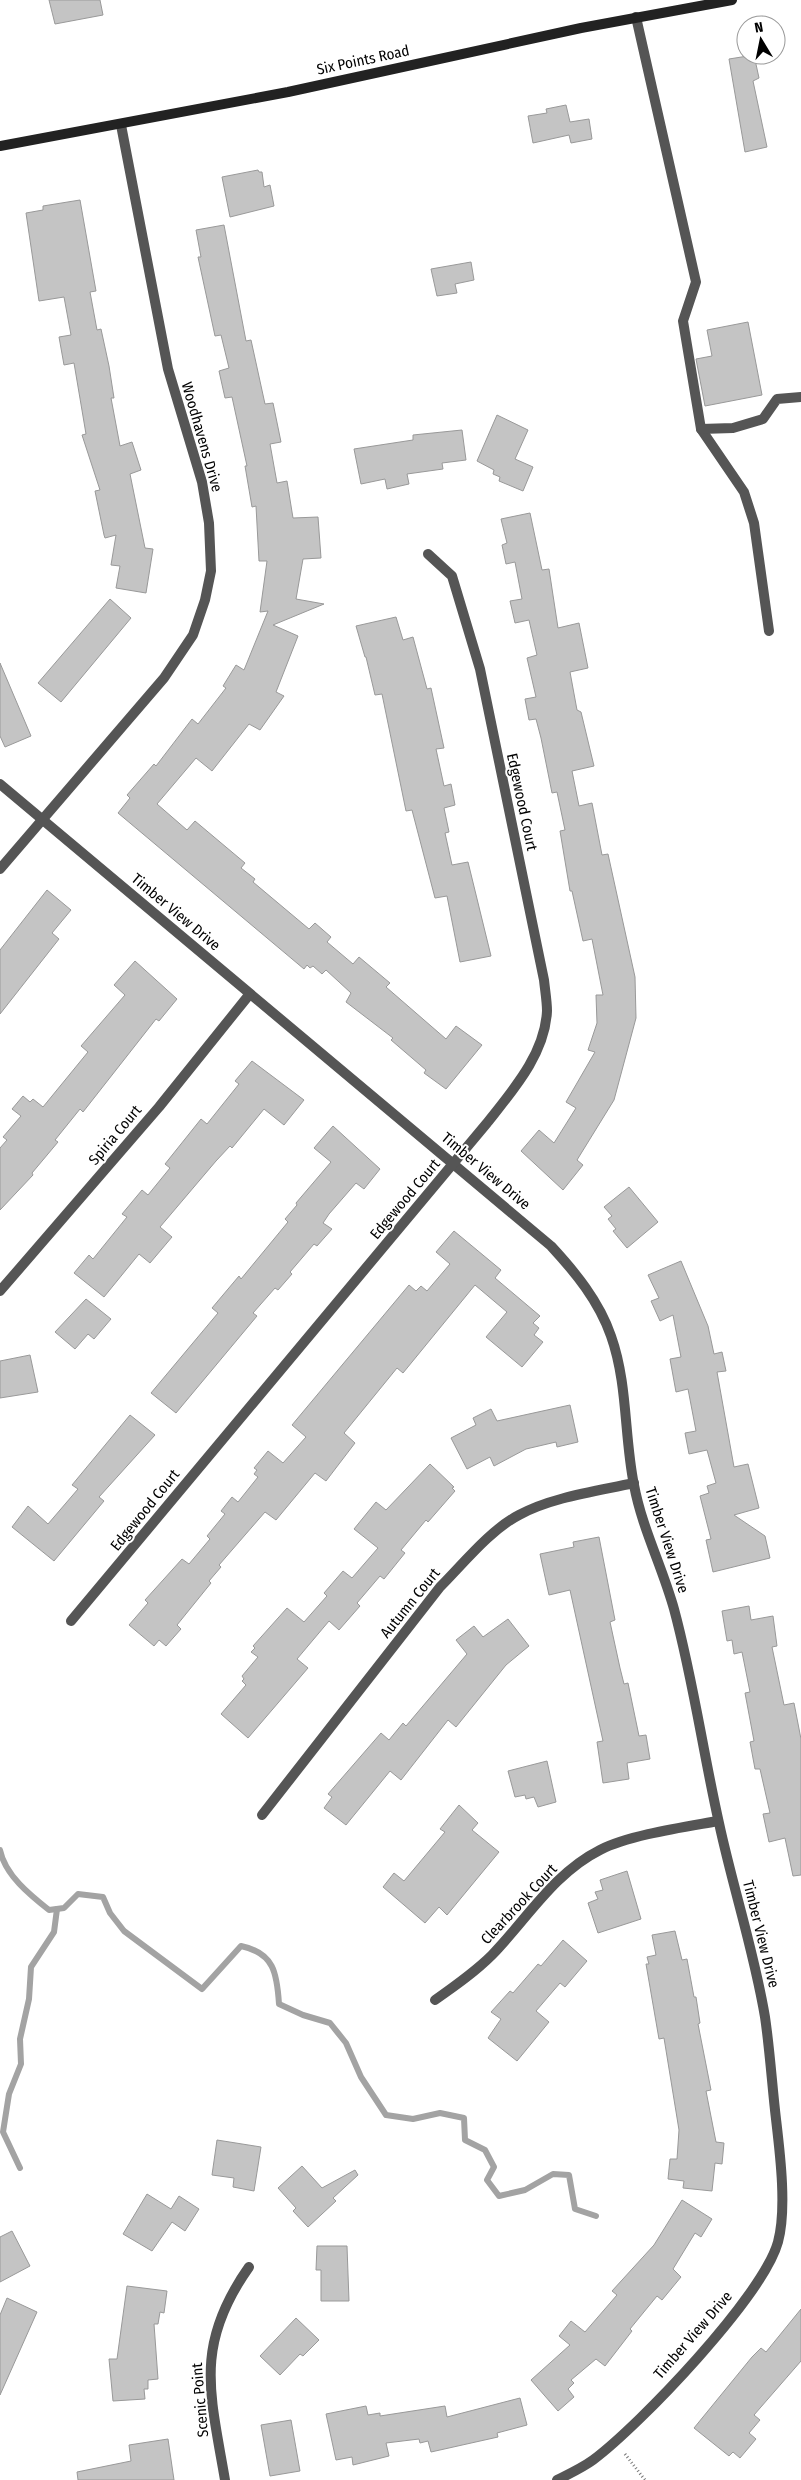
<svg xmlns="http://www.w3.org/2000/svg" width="801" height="2480" font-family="'Fira Sans Condensed',sans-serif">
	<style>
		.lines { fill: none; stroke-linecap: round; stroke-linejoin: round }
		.stream { stroke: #a3a3a3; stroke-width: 6 }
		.building { fill: #c4c4c4; stroke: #999 }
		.path { stroke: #777; stroke-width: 3; stroke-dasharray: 1 2.5; stroke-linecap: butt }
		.lane { stroke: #555; stroke-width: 10 }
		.street { stroke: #555; stroke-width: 10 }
		.secondary { stroke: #222; stroke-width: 10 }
		.labels { text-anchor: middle; stroke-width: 4; stroke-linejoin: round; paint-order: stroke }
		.street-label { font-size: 15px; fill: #000; stroke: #fff }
	</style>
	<rect width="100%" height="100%" fill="#fff"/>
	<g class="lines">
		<g class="stream">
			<path d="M 0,1850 C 5,1875 30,1895 49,1910 L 64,1908 L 78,1894 L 103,1897 L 110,1913 L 124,1931 L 202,1989 L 241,1946 C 274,1953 277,1973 279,2004 L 303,2015 L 330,2023 L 346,2043 L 361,2077 L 386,2115 L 413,2119 L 440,2113 L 464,2118 L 465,2140 L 485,2150 L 494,2167 L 487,2180 L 499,2196 L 525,2190 L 553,2174 L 569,2175 L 575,2209 L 596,2216"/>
			<polyline points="20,2168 3,2132 9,2094 21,2064 20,2039 29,1999 31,1967 54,1932 57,1909"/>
		</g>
	</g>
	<g class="building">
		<polygon points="49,0 100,0 103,15 55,24"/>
		<polygon points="754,55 759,78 753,81 767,147 745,152 729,59"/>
		<polygon points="566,105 570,122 589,119 592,139 571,143 569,135 533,143 528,116 547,113 546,109"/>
		<polygon points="258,170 259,172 262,172 264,187 270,185 274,206 230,217 222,177"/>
		<polygon points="80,200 96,291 90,292 97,330 101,329 109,366 114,398 111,398 120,446 132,442 141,470 130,474 145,548 153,549 146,593 116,588 120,566 111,565 116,535 105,538 104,535 95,491 100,490 82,435 86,434 74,363 64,365 59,337 71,335 64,297 39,301 26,213 43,210 43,206"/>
		<polygon points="224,225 246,341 251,340 265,404 273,403 281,442 270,444 277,483 287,481 293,518 318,517 321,558 303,559 296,599 324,604 273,625 298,636 276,692 284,696 260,730 249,724 212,771 196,758 157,804 187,830 195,821 245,863 241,868 255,879 253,882 309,929 315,923 331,937 327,942 353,964 359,957 390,983 386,987 446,1039 456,1026 482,1045 446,1089 424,1073 426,1070 391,1040 393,1038 346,1002 351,993 326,970 322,974 313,966 310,968 307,965 304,969 118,813 130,798 127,795 154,764 156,766 192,719 198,724 226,688 223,686 236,665 244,670 268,611 260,612 267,561 259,561 256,506 252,507 245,466 247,466 232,397 225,398 219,371 229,368 221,335 215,336 198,257 201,257 196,230"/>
		<polygon points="471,262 474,280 455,284 457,293 437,296 431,269"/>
		<polygon points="748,322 762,395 705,406 696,359 712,356 707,330"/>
		<polygon points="497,415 528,430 515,459 533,467 523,491 499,481 500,477 493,474 494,470 477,461"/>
		<polygon points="462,430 466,460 442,463 443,469 407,474 409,484 387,489 385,479 361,484 354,449 413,440 413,435"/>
		<polygon points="530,513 542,570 549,569 558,628 579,623 588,668 570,672 577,710 581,712 594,766 572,771 579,806 592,803 602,855 608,854 635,977 636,1018 614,1100 577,1160 583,1165 563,1190 521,1151 539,1130 554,1143 576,1108 566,1102 595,1052 588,1050 597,1023 596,995 603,995 592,939 583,941 572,891 570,891 560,831 565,830 557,792 552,793 541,738 536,719 529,720 525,699 536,697 527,658 537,655 529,620 515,623 510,601 522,599 515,562 506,564 502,545 507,543 501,519"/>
		<polygon points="110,599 131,618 61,702 38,683"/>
		<polygon points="396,617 403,640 413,637 427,689 431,688 444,748 436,749 444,786 451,784 455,805 444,808 449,832 445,833 452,865 468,862 491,956 460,962 447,896 435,898 412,810 406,811 382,694 375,695 366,657 365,657 356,626"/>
		<polygon points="0,663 31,736 5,747 0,736"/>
		<polygon points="47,890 71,910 52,933 59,939 0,1014 0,950"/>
		<polygon points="135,961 177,999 159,1021 156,1019 83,1112 80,1109 55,1140 58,1142 32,1173 33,1175 0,1210 0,1148 7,1140 3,1137 21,1116 12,1109 23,1096 30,1102 33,1099 43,1107 88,1052 81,1046 125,995 114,985"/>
		<polygon points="252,1061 304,1100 284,1125 264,1109 232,1148 230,1146 216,1161 160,1227 172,1237 150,1263 139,1254 104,1297 74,1273 89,1255 93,1259 127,1217 122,1214 142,1190 148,1195 170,1168 165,1164 201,1119 207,1124 239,1084 235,1081"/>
		<polygon points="333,1126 380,1169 364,1189 356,1183 329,1214 323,1223 332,1229 317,1246 314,1244 290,1272 292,1274 278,1290 275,1288 253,1313 257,1316 176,1413 151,1393 218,1313 212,1308 239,1276 241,1279 288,1222 285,1219 297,1205 296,1203 331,1162 314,1148"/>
		<polygon points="629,1187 658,1222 627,1248 613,1231 616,1229 608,1219 612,1216 604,1207"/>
		<polygon points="454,1231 501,1270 495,1278 540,1316 533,1323 539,1328 534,1335 543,1342 522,1367 486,1337 507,1312 475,1285 403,1373 397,1368 344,1433 355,1443 326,1481 315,1473 276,1520 265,1512 219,1565 221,1567 209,1581 211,1583 177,1625 181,1629 166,1646 159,1640 154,1646 129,1625 148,1603 145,1600 182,1559 189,1564 210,1539 207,1536 225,1514 221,1511 232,1497 238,1502 258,1477 254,1474 257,1470 254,1468 268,1451 283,1463 306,1437 292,1425 409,1285 416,1291 421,1286 427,1291 450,1264 436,1252"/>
		<polygon points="681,1261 708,1326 714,1354 722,1352 726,1371 717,1372 734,1467 748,1464 759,1508 734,1515 765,1536 770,1558 713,1572 706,1540 711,1539 700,1496 709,1493 707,1486 716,1483 707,1450 689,1454 685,1433 696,1431 688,1389 676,1392 670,1359 681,1357 673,1315 660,1321 651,1301 659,1298 648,1275"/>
		<polygon points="86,1299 111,1319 94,1339 88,1334 75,1349 55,1332"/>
		<polygon points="30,1355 38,1392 0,1398 0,1361"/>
		<polygon points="570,1405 578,1442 557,1447 556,1442 526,1449 494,1466 490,1457 467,1469 451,1438 476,1425 473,1418 491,1409 497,1421"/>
		<polygon points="130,1415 155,1435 99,1497 104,1501 54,1561 12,1527 28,1506 48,1524 78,1489 72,1485"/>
		<polygon points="430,1464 454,1487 452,1488 455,1491 428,1522 426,1520 401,1550 405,1553 384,1579 380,1576 357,1603 360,1606 339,1630 329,1621 297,1659 308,1668 248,1738 221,1714 246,1685 242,1681 244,1679 242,1676 258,1657 251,1652 255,1648 253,1646 287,1608 304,1622 327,1596 324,1593 343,1571 352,1578 378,1548 354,1529 376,1502 386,1510"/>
		<polygon points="599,1537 615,1620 610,1622 620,1668 624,1684 628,1683 639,1736 646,1735 650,1759 627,1763 629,1779 603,1783 597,1742 603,1741 570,1590 549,1595 540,1554 574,1547 573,1542"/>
		<polygon points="749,1606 751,1620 773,1616 777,1646 772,1647 784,1705 794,1703 801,1739 801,1875 793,1876 785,1838 769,1842 763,1814 770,1813 760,1769 755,1769 750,1742 754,1741 745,1693 750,1692 742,1652 734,1654 732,1640 727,1641 722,1611"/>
		<polygon points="508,1619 529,1646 506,1665 456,1727 448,1720 401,1780 390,1771 346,1825 324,1808 332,1797 328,1794 381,1733 389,1740 403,1723 406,1726 467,1654 456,1640 474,1626 483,1637"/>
		<polygon points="547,1761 556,1802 538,1807 534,1797 526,1799 525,1795 515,1797 508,1771"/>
		<polygon points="459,1805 478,1823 472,1830 499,1852 447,1915 439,1907 425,1923 383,1887 394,1873 404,1881 445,1832 440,1829"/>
		<polygon points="627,1871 641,1919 598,1933 588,1903 598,1899 595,1892 603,1890 600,1880"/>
		<polygon points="675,1931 682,1960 687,1959 694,1997 696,1997 700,2023 698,2024 711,2090 706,2091 716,2142 724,2143 722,2164 715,2163 712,2191 683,2188 684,2181 668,2179 670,2159 677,2159 679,2130 664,2038 659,2039 646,1964 649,1964 647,1957 656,1955 652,1935"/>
		<polygon points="563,1940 587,1961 565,1987 560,1983 536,2011 549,2022 517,2061 488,2038 501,2019 491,2012 510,1991 513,1993 538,1964 541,1966"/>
		<polygon points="217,2140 261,2147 254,2191 233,2187 234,2178 212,2175"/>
		<polygon points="302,2166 322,2188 355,2170 358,2175 333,2198 336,2201 308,2227 293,2211 296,2208 278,2188"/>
		<polygon points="147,2194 171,2209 179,2196 199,2209 185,2231 172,2222 152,2251 123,2234"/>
		<polygon points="682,2200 712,2219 701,2237 695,2233 673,2269 681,2277 662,2300 657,2296 630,2329 632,2331 605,2366 596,2359 571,2380 574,2383 568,2389 574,2397 558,2411 531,2380 570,2345 559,2336 571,2321 585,2332 617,2295 612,2291 654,2245"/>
		<polygon points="12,2231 30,2266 0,2282 0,2237"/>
		<polygon points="317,2246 347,2246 349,2301 321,2301 321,2270 316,2270"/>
		<polygon points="127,2286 167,2291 164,2313 160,2312 158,2324 154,2324 158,2379 148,2380 148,2389 144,2389 145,2399 113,2401 109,2359 117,2359"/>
		<polygon points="7,2298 37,2312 0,2395 0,2315"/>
		<polygon points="801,2309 801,2361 754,2415 760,2420 749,2433 756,2439 740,2458 733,2452 729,2456 694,2428 752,2357 761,2348 766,2352"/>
		<polygon points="296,2318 319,2340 303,2356 300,2354 280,2375 260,2356"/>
		<polygon points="520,2398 527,2425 497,2433 498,2437 431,2452 428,2441 420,2443 419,2439 386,2443 389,2456 353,2465 352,2457 336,2460 326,2414 366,2406 368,2415 380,2413 380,2416 445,2406 447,2417"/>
		<polygon points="291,2420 300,2471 270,2476 261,2425"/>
		<polygon points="168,2439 174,2480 78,2480 77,2472 131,2461 129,2445"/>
	</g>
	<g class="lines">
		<polyline class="path" points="625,2454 645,2480"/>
		<g class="lane">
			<polyline points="636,17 696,282 683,321 701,429 744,492 754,523 769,631"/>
			<polyline points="701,429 733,428 763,419 777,399 801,397"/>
		</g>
		<g class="street">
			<path d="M 0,784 L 551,1246 C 575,1272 599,1301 611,1336 C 628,1384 624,1436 634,1485 C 642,1528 662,1566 674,1609 C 693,1679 703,1752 719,1823 C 733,1888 754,1951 765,2017 C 770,2051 772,2085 776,2119 C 780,2153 787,2209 778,2242 C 763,2296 640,2425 593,2460 C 582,2468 569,2474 557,2480"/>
			<polyline points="0,869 164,678 193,635 205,600 211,571 209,523 202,482 168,369 121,125"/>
			<polyline points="0,1291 159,1107 249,995"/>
			<path d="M 71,1621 L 487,1123 C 513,1090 545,1054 547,1011 C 547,1001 545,990 544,980 L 480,669 L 452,576 L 428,554"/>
			<path d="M 262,1815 L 440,1587 C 463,1564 490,1530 519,1515 C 552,1497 598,1491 634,1483"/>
			<path d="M 435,2000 C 455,1986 475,1972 492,1955 C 527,1919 554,1873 600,1850 C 629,1835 685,1827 718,1821"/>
			<path d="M 225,2480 C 210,2392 194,2345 249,2267"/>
		</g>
		<polyline class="secondary" points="0,146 288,92 581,28 732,0"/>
	</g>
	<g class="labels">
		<g class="street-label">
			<text transform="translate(363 60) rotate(-12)" y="5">Six Points Road</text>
			<text transform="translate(202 437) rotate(74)" y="5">Woodhavens Drive</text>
			<text transform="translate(522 802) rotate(78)" y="5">Edgewood Court</text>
			<text transform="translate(176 912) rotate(40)" y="5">Timber View Drive</text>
			<text transform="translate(115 1135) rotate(-50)" y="5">Spiria Court</text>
			<text transform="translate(486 1171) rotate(40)" y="5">Timber View Drive</text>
			<text transform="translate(405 1199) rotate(-50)" y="5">Edgewood Court</text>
			<text transform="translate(145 1510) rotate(-51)" y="5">Edgewood Court</text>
			<text transform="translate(667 1540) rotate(72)" y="5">Timber View Drive</text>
			<text transform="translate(410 1603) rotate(-51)" y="5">Autumn Court</text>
			<text transform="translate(519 1904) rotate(-47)" y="5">Clearbrook Court</text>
			<text transform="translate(761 1934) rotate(76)" y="5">Timber View Drive</text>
			<text transform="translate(693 2335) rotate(-49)" y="5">Timber View Drive</text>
			<text transform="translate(200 2400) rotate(-95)" y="5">Scenic Point</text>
		</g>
	</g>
	<g transform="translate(761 40) rotate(350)"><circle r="24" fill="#ffffff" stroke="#999999"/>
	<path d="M0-4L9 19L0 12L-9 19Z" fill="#000000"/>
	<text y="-8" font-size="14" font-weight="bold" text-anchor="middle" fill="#000000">N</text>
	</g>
</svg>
